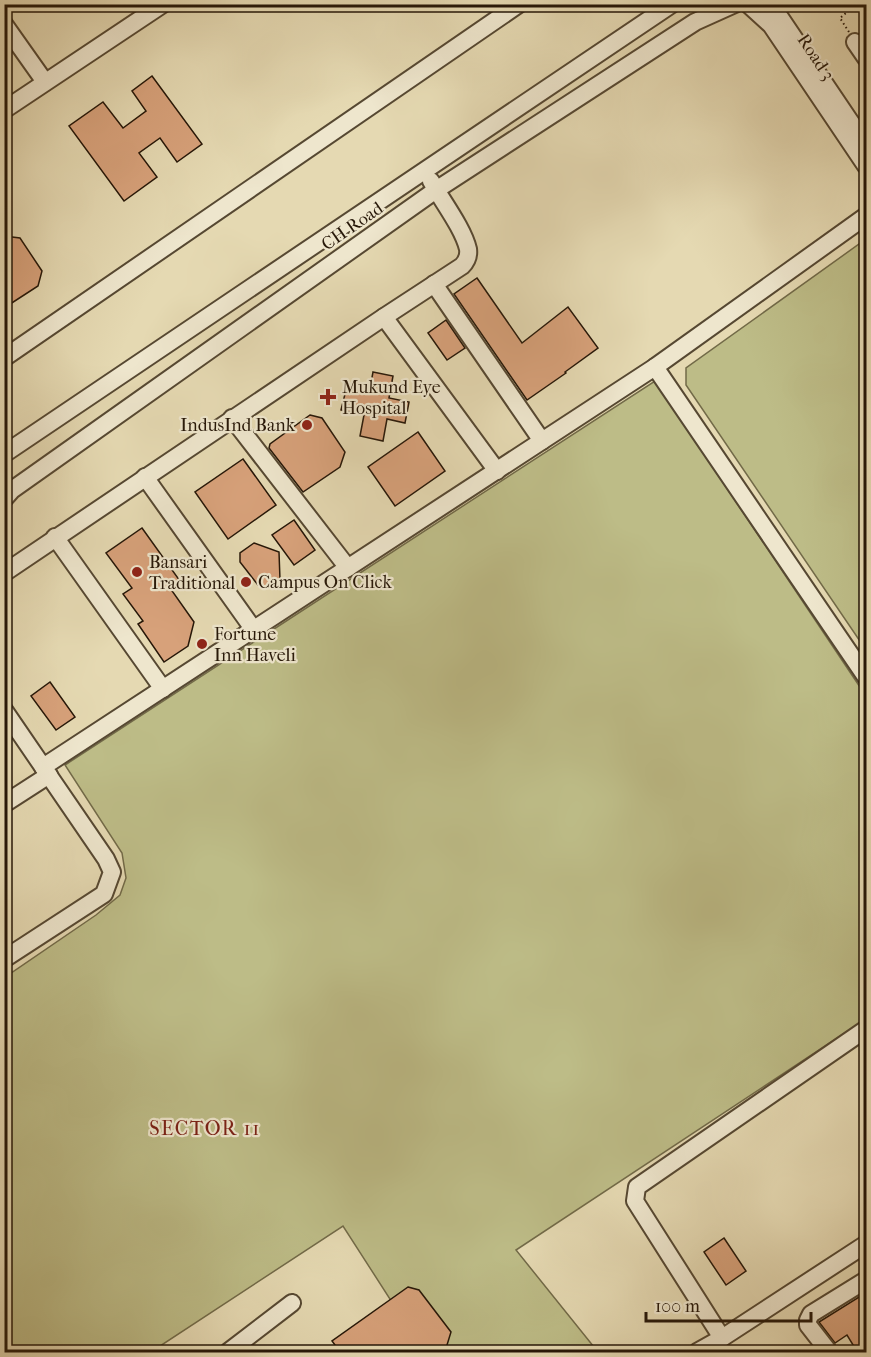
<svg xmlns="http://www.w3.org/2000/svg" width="871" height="1357" font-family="'IM FELL French Canon',serif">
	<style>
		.green { fill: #bdbc87; stroke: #726a48; stroke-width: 1.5 }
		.building { fill: #d7a17a; stroke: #261708; stroke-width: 1.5 }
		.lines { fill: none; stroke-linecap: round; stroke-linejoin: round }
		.minor-casing { stroke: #564832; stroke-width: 20 }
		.path { stroke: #261708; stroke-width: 2; stroke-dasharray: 1.5 3; stroke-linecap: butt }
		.minor { stroke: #eee6cd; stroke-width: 16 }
		.poi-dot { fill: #8f2418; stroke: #eee6cd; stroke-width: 2 }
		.labels { text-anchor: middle; stroke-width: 4.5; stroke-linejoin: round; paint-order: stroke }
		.street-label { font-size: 18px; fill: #261708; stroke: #eee6cd }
		.poi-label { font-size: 18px; fill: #261708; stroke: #eee6cd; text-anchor: start }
		.neighbourhood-label { font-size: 20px; letter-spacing: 1.5px; fill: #7a1f14; stroke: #eee6cd }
	</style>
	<rect width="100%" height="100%" fill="#e5d9b2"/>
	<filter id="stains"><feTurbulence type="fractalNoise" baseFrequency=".00333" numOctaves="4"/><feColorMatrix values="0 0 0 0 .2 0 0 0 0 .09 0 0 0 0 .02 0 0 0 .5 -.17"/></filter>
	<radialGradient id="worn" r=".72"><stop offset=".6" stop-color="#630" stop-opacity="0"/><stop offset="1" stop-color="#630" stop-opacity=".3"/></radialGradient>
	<g class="green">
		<polygon points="866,239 866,650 686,385 686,368"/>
		<polygon points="655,381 866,696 866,1019 516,1250 598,1352 424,1352 343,1226 151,1352 5,1352 4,978 96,915 120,895 126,878 122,853 65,765"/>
	</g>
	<g class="building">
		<polygon points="152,76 202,144 177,162 160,138 139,153 157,177 124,201 69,126 103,102 123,128 146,111 132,91"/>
		<polygon points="4,236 20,238 42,271 38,286 4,308"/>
		<polygon points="477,278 522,343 568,307 598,348 565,372 566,373 527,400 454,294"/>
		<polygon points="446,320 465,348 447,360 428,333"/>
		<polygon points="373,372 393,376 389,398 409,402 405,423 387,419 383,441 360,436 364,415 341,410 346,390 369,394"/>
		<polygon points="310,415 322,418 345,452 340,467 303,492 269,448 270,444"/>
		<polygon points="418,432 445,471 395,506 368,467"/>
		<polygon points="243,459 276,505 228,539 195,492"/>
		<polygon points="294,520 315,550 294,565 272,535"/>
		<polygon points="142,528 180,581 170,588 194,622 188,646 164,662 138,624 143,621 123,594 132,588 106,553"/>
		<polygon points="254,543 279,552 280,580 267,588 258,585 240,562 240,553"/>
		<polygon points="50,682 75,717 56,730 31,696"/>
		<polygon points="724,1238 746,1271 726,1285 704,1252"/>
		<polygon points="408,1287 419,1290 451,1332 447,1345 436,1353 375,1353 371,1346 361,1353 341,1353 332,1341"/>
		<polygon points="867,1292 867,1353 858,1353 847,1335 835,1343 819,1322"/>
	</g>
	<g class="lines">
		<g class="minor-casing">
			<g id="minor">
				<polyline points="748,4 771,25 866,166"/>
				<polyline points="771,4 866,145"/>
				<polyline points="4,24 45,82"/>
				<polyline points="855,42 866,58"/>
				<polyline points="4,110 163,4"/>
				<polyline points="866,216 655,367 866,677"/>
				<polyline points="434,284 542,441"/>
				<polyline points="384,317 497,471"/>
				<polyline points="4,358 519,4"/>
				<polyline points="232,418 348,568"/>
				<polyline points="4,454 672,4"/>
				<polyline points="145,477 254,630"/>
				<polyline points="4,499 12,490 436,190 695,22 735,4"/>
				<polyline points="55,537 163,689"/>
				<path d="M 4,573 L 384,317 L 462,266 C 467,261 469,256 468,249 C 463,228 442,201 431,181"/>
				<polyline points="4,710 106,859 112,872 104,894 4,959"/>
				<polyline points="43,767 655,367"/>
				<polyline points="4,804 49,775"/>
				<polyline points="722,1338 866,1244"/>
				<polyline points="228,1352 292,1303"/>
				<polyline points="697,1352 722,1338 635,1201 637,1187 866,1029"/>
				<polyline points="829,1352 808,1325 808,1320 811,1314 866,1280"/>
			</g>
		</g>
		<polyline class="path" points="849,32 840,18 857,4"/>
		<use href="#minor" class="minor"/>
	</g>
	<g class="poi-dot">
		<path d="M325 388h6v6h6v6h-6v6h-6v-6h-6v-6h6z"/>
		<circle cx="307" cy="425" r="6"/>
		<circle cx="137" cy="572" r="6"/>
		<circle cx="246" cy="582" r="6"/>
		<circle cx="202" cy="644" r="6"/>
	</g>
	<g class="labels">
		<g class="street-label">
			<text transform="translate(816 57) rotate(56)" y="6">Road 3</text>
			<text transform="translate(352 226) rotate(-35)" y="6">CH Road</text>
		</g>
		<g class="poi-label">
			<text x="342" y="393">Mukund Eye<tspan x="342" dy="21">Hospital</tspan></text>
			<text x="295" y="431" text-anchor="end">IndusInd Bank</text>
			<text x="149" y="568">Bansari<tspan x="149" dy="21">Traditional</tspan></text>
			<text x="258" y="588">Campus On Click</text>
			<text x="214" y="640">Fortune<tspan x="214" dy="21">Inn Haveli</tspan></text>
		</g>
		<g class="neighbourhood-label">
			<text x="205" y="1135">SECTOR 11</text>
		</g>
	</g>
	<rect width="871" height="1357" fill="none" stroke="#e5d9b2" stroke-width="24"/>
	<rect x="6" y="6" width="859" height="1345" fill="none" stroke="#261708" stroke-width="3"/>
	<rect x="12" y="12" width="847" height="1333" fill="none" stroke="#261708" stroke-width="1.5"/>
	<path d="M646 1312v9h165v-9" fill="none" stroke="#261708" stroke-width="3"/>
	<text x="655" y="1312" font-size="18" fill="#261708" stroke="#eee6cd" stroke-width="4.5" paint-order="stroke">100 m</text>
	<rect width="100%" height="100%" filter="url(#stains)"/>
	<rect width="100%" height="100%" fill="url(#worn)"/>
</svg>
